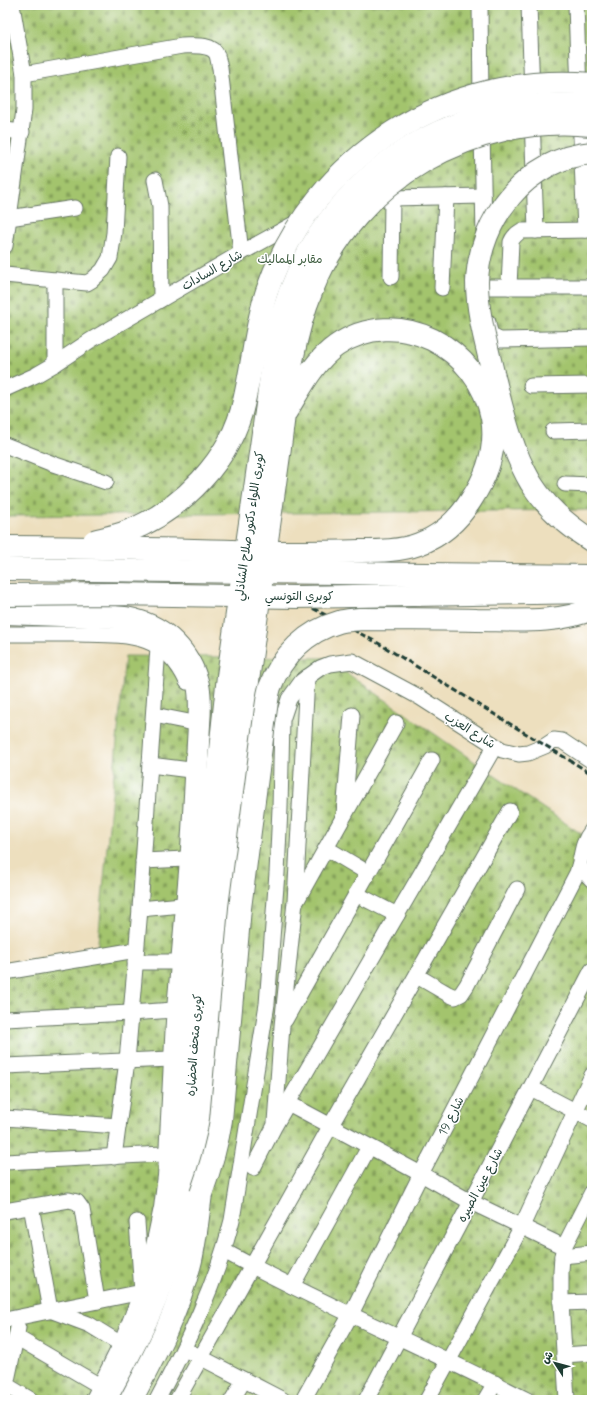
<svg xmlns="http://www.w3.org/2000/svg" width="597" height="1405" font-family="Mynerve,'Playpen Sans Arabic',sans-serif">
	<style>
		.cemetery { fill: url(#cemetery-stones); stroke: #618050 }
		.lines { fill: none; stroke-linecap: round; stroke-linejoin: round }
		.minor-casing { stroke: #677664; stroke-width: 17 }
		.highway-casing { stroke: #677664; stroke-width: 24 }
		.minor { stroke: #fff; stroke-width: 15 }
		.highway { stroke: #fff; stroke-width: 22 }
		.rail { stroke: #1f3d34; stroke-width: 3; stroke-dasharray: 6 3; stroke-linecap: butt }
		.highway-bridge-casing { stroke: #677664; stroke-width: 24; stroke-linecap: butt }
		.highway-bridge { stroke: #fff; stroke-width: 22 }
		.labels { text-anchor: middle; stroke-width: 3; stroke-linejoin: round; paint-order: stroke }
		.park-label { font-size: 12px; fill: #405f42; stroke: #fff }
		.street-label { font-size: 12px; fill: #1f3d34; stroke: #fff }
	</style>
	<defs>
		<pattern id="cemetery-stones" width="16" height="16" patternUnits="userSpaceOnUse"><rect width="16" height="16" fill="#a3c46d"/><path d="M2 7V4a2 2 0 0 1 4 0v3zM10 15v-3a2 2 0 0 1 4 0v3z" fill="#84a05a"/></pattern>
	</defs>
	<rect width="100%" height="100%" fill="#fff"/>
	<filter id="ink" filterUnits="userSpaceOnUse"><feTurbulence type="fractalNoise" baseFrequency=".025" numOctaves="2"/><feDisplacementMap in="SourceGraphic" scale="8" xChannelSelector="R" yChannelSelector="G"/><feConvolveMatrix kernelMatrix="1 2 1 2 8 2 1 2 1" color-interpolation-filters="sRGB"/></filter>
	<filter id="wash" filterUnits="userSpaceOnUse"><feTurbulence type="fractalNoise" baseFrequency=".012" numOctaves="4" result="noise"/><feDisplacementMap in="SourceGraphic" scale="16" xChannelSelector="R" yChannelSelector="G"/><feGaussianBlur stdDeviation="0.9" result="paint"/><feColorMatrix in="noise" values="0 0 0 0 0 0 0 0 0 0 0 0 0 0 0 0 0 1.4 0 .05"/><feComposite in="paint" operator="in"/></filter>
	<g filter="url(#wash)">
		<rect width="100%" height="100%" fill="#eddfbe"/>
		<g class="cemetery">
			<polygon points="5,5 592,5 592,510 5,516"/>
			<polygon points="125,656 325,658 498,778 592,841 592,1400 5,1400 5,970 97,953"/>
		</g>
	</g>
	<g filter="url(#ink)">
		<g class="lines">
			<g class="minor-casing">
				<g id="minor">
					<polyline points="480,5 481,102"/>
					<polyline points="529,5 532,94"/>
					<polyline points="576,5 579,93"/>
					<path d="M 24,74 L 182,46 C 192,46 212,43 217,55 C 218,59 219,64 220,68 L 241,253"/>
					<polyline points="580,115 585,230"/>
					<polyline points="532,116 536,231"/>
					<polyline points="482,128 484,238"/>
					<polyline points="5,130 22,132"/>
					<polyline points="155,180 160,206 161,299"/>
					<polyline points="372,200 392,198 483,196"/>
					<polyline points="9,218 75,208"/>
					<polyline points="5,246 24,110 24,74 12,5"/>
					<polyline points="5,275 55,280 55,364"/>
					<polyline points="391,277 392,198"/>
					<polyline points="55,280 87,283 92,280 103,270 110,258 114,233 118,156"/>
					<polyline points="485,287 592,287"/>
					<path d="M 509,287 L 511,242 C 513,237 516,234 521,231 L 592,230"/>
					<polyline points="442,288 446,197"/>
					<path d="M 488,322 C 489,331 491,338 501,340 L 592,338"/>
					<polyline points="531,386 592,385"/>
					<polyline points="5,389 36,375 55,364 91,340 241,253 301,220"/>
					<polyline points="553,431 592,430"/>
					<polyline points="5,445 53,464 106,482"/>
					<polyline points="565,484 592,485"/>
					<path d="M 5,634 C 29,634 54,634 78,634 C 125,635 164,631 187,682"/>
					<polyline points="154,715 194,723"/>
					<polyline points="150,765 190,770"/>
					<polyline points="344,814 352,715"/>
					<polyline points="326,848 368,873"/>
					<polyline points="143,861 185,859"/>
					<polyline points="579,866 592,880"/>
					<polyline points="356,894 397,915"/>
					<polyline points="297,900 396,723"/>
					<polyline points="140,909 182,905"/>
					<polyline points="135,962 177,962"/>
					<polyline points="5,972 136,950"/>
					<polyline points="417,976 448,994 455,997 461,994 467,985 517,889"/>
					<polyline points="5,1019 130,1013 174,1010"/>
					<polyline points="285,1020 432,760"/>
					<polyline points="5,1066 171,1059"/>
					<polyline points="531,1088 592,1120"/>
					<polyline points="288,1103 421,1174 471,1202 564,1247"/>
					<polyline points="5,1118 118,1126"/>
					<polyline points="275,1122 282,1026 295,902 307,677"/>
					<polyline points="114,1157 127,1061 140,909 158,647"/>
					<polyline points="5,1162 163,1154"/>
					<polyline points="253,1168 274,1127 495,746"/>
					<polyline points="31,1206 50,1310 90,1325 121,1344"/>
					<polyline points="5,1211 69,1200 77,1202 82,1209 97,1301"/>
					<path d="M 224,1251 C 323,1305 427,1348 527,1400"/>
					<polyline points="562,1256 592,1253"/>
					<polyline points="292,1286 369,1147"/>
					<polyline points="561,1303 592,1302"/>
					<polyline points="5,1320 142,1292 137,1222"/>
					<polyline points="16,1337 100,1386"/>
					<polyline points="192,1353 283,1400"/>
					<polyline points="564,1355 592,1353"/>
					<polyline points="6,1385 31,1400"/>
					<polyline points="5,1390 18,1328"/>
					<polyline points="93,1400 121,1344 143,1288"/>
					<path d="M 157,1400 C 188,1342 216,1284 232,1220 L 267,1004 L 277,873 L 280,808 L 282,720 L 289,699 L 302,681 L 320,668 L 330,664 L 352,661 L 421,698 L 502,750 L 519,754 L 528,753 L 545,746 L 554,740 L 562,741 L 592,761"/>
					<polyline points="177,1400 331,1125 510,811"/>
					<polyline points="232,1400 244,1380"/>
					<path d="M 303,1400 L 351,1314 L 421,1174 L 577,873 C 583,856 580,845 592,830"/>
					<polyline points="366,1400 471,1202 592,970"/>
					<polyline points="427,1400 522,1226 592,1075"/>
					<polyline points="485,1400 495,1383"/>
					<polyline points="567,1400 561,1303 561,1272 562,1256 564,1247 592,1192"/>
				</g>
			</g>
			<g class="highway-casing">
				<g id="highway">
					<path d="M 5,613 L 116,617 C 122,618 128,618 134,620 C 166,628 190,653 198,685 C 201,698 200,712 199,725 L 192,849 L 177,1021 L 169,1176 L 165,1208 L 152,1270 L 145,1321"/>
					<path d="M 105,1400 C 130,1352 161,1300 173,1247 C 181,1215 184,1181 187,1147 C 192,1094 194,1041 198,988 C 205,883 217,780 228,676"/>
					<path d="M 131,1400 C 155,1355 179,1310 191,1260 C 196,1238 198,1216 201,1194 L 222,908 L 248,681"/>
				</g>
			</g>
			<use href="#minor" class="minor"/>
			<use href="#highway" class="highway"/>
			<polyline class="rail" points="5,537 194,545 378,643 592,774"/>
			<g class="highway-bridge-casing">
				<g id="highway-bridge">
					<path d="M 592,153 C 527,158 479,219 477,282 C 477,314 487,346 494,377 C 503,413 512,451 531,483 C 546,507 568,526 592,541"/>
					<path d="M 94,541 C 104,538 116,536 126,532 C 181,511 232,459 244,401 C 253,364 255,327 267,291 C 314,155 449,71 592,84"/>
					<path d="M 5,547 C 96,547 187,550 277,552 C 305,552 332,552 360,551 C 380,551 400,551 419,544 C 441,536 459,519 471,500 C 487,476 497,447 492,418 C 479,348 398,303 336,346 C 312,363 300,390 284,415"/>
					<polyline points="5,569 592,576"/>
					<polyline points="5,595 115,594 296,597 592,592"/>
					<path d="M 228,676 L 277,335 C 299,238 362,161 455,125 C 466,120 478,115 490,112 C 523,104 558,103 592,105"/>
					<path d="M 248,681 C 258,606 268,530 279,455 C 286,401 291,340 312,290 C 356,179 474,112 592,125"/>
					<path d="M 201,1194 C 210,1169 217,1146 221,1120 L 240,908 L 266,708 C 267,701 268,693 270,687 C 282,655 307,631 339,622 C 346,620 353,620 360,619 C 399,619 438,619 477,620 C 514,620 558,624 592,609"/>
				</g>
			</g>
			<use href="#highway-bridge" class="highway-bridge"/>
		</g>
	</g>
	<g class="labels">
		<g class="park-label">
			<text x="290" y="263">مقابر المماليك</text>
		</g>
		<g class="street-label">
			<text transform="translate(212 270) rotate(-30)" y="4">شارع السادات</text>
			<text transform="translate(249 526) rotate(-82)" y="4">كوبرى اللواء دكتور صلاح الشاذلي</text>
			<text x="299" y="600">كوبري التونسي</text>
			<text transform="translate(470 730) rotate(32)" y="4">شارع العزب</text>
			<text transform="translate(194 1045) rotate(-86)" y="4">كوبرى متحف الحضاره</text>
			<text transform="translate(451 1116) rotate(-63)" y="4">شارع 19</text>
			<text transform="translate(480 1185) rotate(-62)" y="4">شارع عين الصيره</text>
		</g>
	</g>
	<rect width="597" height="1405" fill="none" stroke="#fff" stroke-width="20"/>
	<g transform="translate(555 1363) rotate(306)" stroke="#ffffff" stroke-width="3" paint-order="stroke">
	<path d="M0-3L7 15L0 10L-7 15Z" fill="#1f3d34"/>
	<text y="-6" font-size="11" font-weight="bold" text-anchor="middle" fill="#1f3d34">ش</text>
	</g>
</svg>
